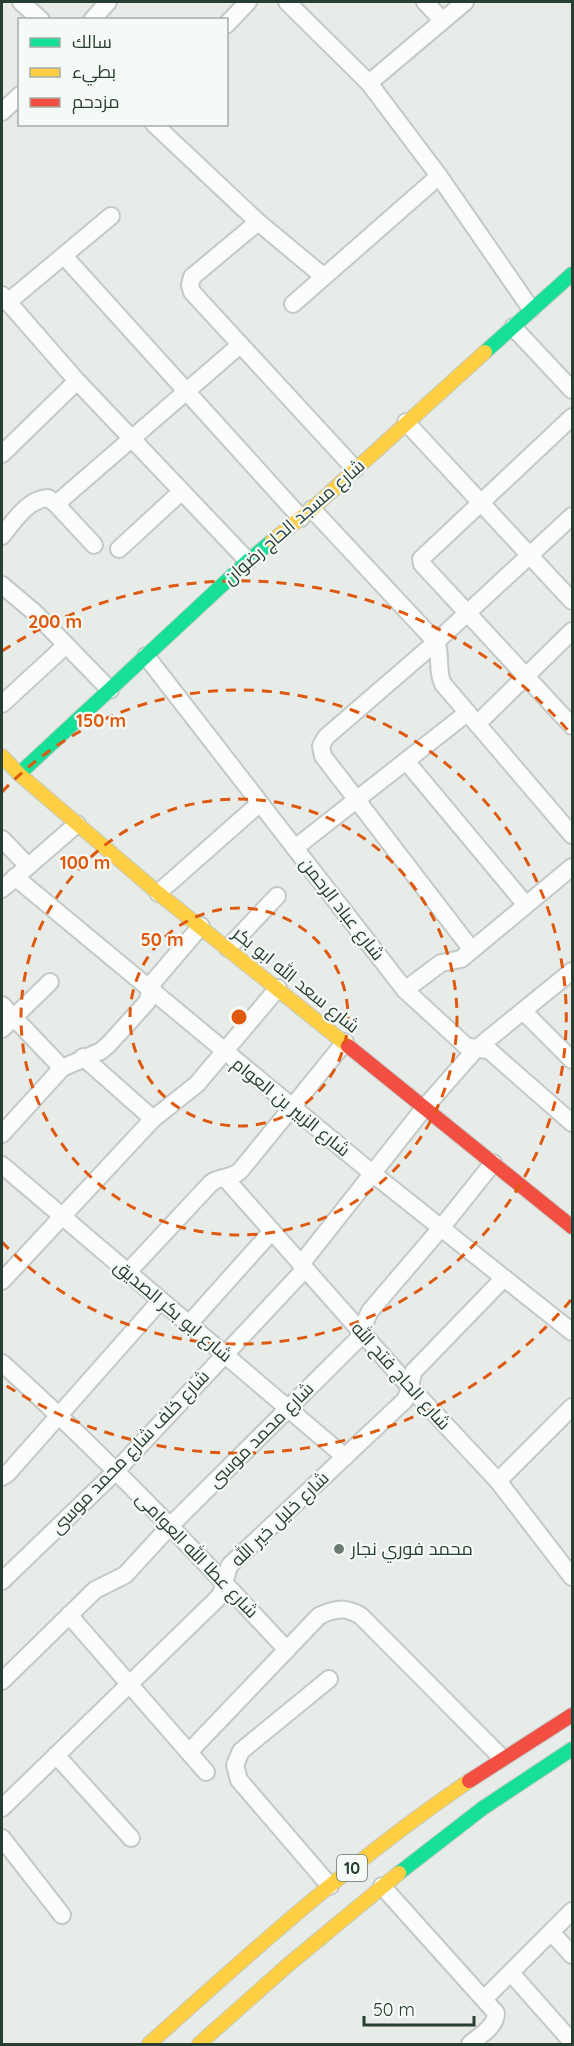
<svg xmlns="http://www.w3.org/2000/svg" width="574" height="2046" font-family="Quicksand,Cairo,sans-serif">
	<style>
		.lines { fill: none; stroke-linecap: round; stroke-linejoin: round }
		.street-casing { stroke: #c4c9c6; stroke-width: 20 }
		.fast-casing { stroke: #c3c9c6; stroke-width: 16 }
		.slow-casing { stroke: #c3c9c6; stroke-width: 16 }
		.jam-casing { stroke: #c3c9c6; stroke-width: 16 }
		.street { stroke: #fbfcfc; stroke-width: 16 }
		.fast { stroke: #16e098; stroke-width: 14 }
		.slow { stroke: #ffcf43; stroke-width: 14 }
		.jam { stroke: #f24e42; stroke-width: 14 }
		.ring { fill: none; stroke: #de580e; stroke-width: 3; stroke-dasharray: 10 8 }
		.poi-dot { fill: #6a7b72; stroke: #f6faf7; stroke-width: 2 }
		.labels { text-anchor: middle; stroke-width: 4.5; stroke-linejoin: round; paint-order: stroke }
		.shield { fill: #f6faf7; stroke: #65766d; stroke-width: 1.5 }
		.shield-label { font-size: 16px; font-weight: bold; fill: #273e32 }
		.street-label { font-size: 18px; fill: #273e32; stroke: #f6faf7 }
		.poi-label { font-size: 18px; fill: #273e32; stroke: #f6faf7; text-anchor: start }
		.centre { fill: #de580e; stroke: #f6faf7; stroke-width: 3 }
		.ring-label { font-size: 18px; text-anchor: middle; font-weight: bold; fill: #de580e; stroke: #f6faf7; stroke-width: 4.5; stroke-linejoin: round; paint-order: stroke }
	</style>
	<rect width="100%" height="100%" fill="#e7ece9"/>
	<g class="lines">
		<g class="street-casing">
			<g id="street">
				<polyline points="21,2 41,20"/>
				<polyline points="287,2 369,83 439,176 531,309"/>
				<polyline points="425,2 442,20"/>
				<polyline points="92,20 108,2"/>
				<polyline points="226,25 248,2"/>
				<polyline points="369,83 465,2"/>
				<polyline points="2,112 20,95"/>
				<polyline points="154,124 258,222 323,276"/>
				<polyline points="258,222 192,277 190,285 192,292 355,469"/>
				<polyline points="64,256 301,518"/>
				<polyline points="2,295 77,381 248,561"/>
				<polyline points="8,302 111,216"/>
				<polyline points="293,304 439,176"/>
				<polyline points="513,327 572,390"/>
				<polyline points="572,417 421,559 422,564 572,726"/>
				<polyline points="406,422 572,601"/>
				<polyline points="2,454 77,381"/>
				<polyline points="56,504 240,345"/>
				<path d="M 312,509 L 436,642 C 442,656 436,670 443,684 L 572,835"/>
				<path d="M 2,536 C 14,521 28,499 48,498 L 56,504 L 94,545"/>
				<polyline points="119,549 181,492"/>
				<polyline points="2,585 34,612 110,690"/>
				<polyline points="146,656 405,990 466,1046 490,1051 572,1123"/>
				<polyline points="2,704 65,646"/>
				<polyline points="477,724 572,631"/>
				<polyline points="406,761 526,905"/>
				<polyline points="2,839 28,866"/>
				<polyline points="295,848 467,713"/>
				<polyline points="15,877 372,1173 572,1332"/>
				<polyline points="2,889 77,824"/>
				<polyline points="158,893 260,803"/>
				<polyline points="228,948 277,896"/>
				<polyline points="472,950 323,756 321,746 326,737 436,642 572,516"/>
				<polyline points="405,990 441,963 461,959 572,867"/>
				<polyline points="2,1005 62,1068"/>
				<polyline points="523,1011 572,1060"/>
				<polyline points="2,1029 50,982"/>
				<polyline points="83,1057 153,1119"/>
				<polyline points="2,1134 62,1068 101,1051 109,1044 147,1002 154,981 201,926"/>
				<polyline points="2,1165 345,1457"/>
				<polyline points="225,1178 410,1387 498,1481 572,1577"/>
				<polyline points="301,1264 425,1107 476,1049 572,971"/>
				<path d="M 127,1273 L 211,1183 C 220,1176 231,1179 240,1171 L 345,1042"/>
				<polyline points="2,1281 153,1119 197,1084 278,988"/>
				<polyline points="188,1325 272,1231"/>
				<path d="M 2,1363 C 102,1453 195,1551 287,1650"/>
				<polyline points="2,1477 8,1473 160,1301"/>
				<polyline points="498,1481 572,1407"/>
				<polyline points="2,1581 116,1471 305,1269"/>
				<polyline points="69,1615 206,1772"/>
				<polyline points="329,1679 241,1751 235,1765 239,1780 330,1886"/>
				<polyline points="2,1681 95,1590 125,1575 170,1526 357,1340 370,1311 441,1228 493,1163"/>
				<path d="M 189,1752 L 319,1616 C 335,1608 346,1607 361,1616 L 502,1758"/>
				<polyline points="56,1755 131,1838"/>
				<path d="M 2,1808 L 218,1598 C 226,1588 224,1576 230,1565 L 404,1401 C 411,1392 410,1381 414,1371 L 504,1278"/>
				<polyline points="2,1838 62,1915"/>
				<path d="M 382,1886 L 496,2013 C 496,2027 479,2036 470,2044"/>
				<polyline points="551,1932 572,1955"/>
				<polyline points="511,1973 572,2042"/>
				<polyline points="484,1999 572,1911"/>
			</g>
		</g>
		<g class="fast-casing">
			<g id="fast">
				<polyline points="485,352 572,274"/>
				<polyline points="19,774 248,561 272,541"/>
				<polyline points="399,1873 483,1808 572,1749"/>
			</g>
		</g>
		<g class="slow-casing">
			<g id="slow">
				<polyline points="272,541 312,509 485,352"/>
				<polyline points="2,756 19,774 158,893 348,1046"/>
				<path d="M 149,2044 C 252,1951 354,1859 469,1781"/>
				<polyline points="199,2044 288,1965 399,1873"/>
			</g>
		</g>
		<g class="jam-casing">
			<g id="jam">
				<polyline points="348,1046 572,1227"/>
				<polyline points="469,1781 572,1715"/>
			</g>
		</g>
		<use href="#street" class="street"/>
		<use href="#fast" class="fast"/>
		<use href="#slow" class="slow"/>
		<use href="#jam" class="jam"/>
	</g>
	<g class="ring">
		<circle cx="239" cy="1017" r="109"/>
		<circle cx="239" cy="1017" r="218"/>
		<path d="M2 792A327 327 0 1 1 2 1242"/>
		<path d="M571 1300A436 436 0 0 1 2 1383M2 651A436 436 0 0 1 571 734"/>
	</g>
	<circle class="poi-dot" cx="339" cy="1549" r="6"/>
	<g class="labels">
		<rect class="shield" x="337" y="1855" width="30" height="26" rx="4.5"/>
		<g class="shield-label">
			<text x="352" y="1874">10</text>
		</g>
		<g class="street-label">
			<text transform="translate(294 522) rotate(-41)" y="6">شارع مسجد الحاج رضوان</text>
			<text transform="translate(342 909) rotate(52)" y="6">شارع عباد الرحمن</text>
			<text transform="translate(296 980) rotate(39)" y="6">شارع سعد الله ابو بكر</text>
			<text transform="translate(291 1107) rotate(39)" y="6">شارع الزبير بن العوام</text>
			<text transform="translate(173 1311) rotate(40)" y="6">شارع ابو بكر الصديق</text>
			<text transform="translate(401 1376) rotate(48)" y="6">شارع الحاج فتح الله</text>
			<text transform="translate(261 1435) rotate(-45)" y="6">شارع محمد موسى</text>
			<text transform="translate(130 1452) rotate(-46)" y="6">شارع خلف شارع محمد موسى</text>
			<text transform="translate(280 1519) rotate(-44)" y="6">شارع خليل خير الله</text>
			<text transform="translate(197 1555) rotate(46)" y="6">شارع عطا الله العوامى</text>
		</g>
		<g class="poi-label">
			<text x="351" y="1555">محمد فوري نجار</text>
		</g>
	</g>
	<circle cx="239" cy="1017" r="9" class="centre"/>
	<g class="ring-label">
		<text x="55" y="628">200 m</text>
		<text x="101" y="727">150 m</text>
		<text x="85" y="869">100 m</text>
		<text x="162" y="946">50 m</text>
	</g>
	<rect width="574" height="2046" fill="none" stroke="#273e32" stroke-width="6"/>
	<rect x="18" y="18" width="210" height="108" fill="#f6faf7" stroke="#a3afa8" stroke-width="1.5"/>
	<rect x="30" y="38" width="30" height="9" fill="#16e098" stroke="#a3afa8" stroke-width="1.5"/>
	<text x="72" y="48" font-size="18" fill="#273e32">سالك</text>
	<rect x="30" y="68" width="30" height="9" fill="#ffcf43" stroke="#a3afa8" stroke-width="1.5"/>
	<text x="72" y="78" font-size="18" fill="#273e32">بطيء</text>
	<rect x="30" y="98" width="30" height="9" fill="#f24e42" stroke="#a3afa8" stroke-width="1.5"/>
	<text x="72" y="108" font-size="18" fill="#273e32">مزدحم</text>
	<path d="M364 2016v9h110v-9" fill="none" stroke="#273e32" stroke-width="3"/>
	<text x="373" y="2016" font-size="18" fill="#273e32" stroke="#f6faf7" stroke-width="4.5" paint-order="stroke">50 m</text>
</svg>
